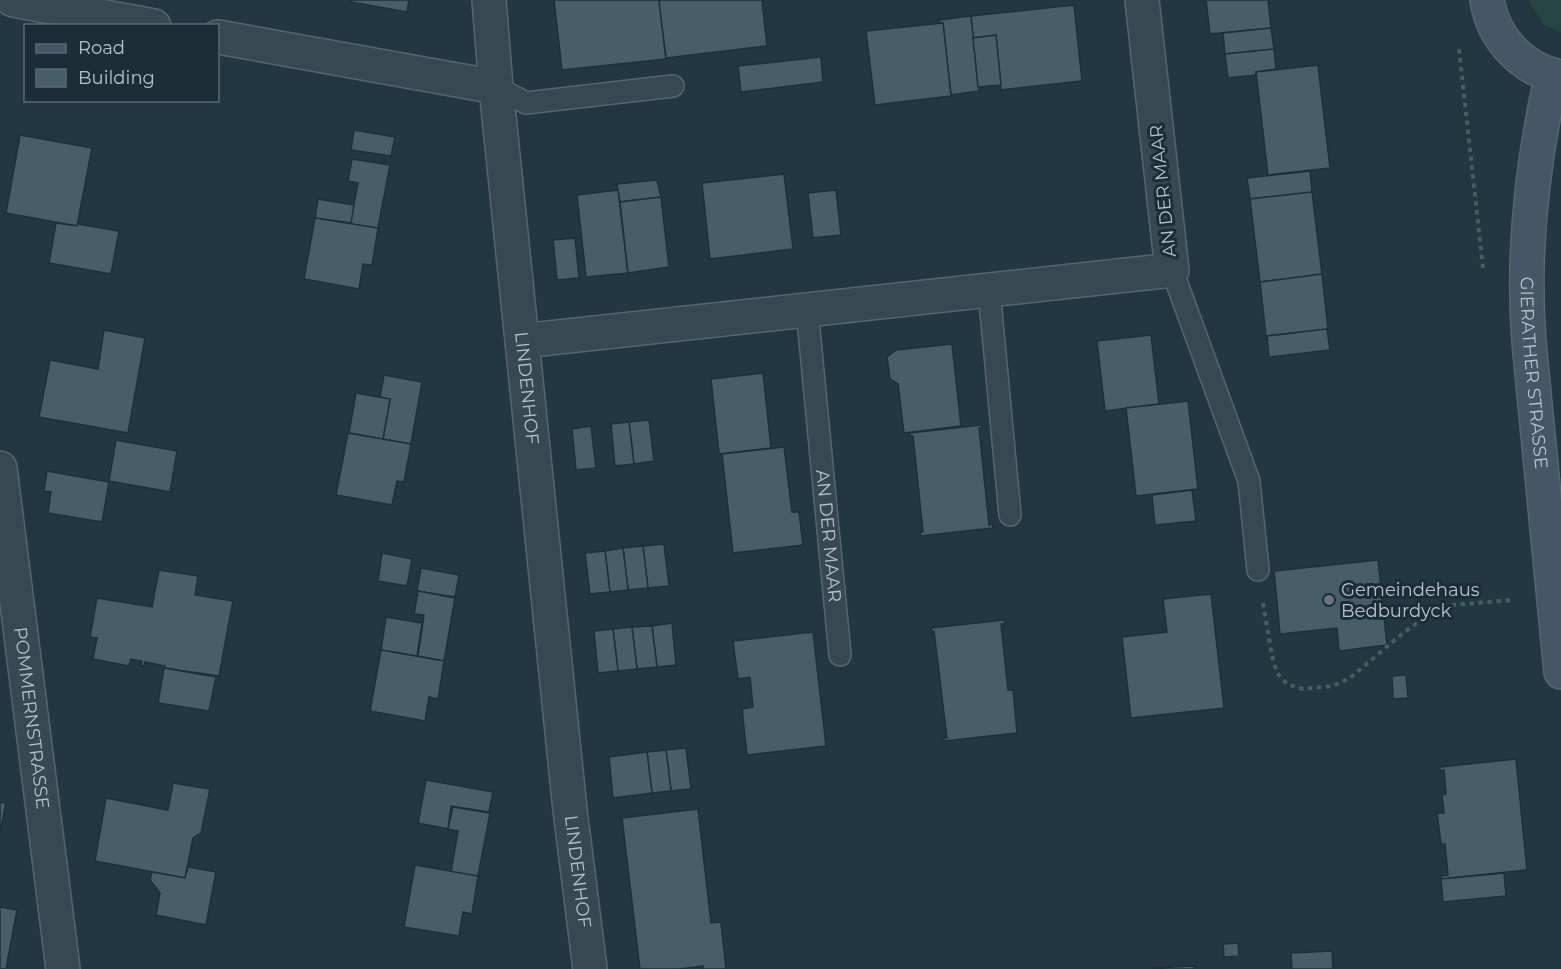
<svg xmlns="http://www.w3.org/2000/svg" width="1561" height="969" font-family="Montserrat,sans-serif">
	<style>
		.green { fill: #254442 }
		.building { fill: #475d6a; stroke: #1f2f3a; stroke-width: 1.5 }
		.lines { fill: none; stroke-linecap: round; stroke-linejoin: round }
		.service-casing { stroke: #566570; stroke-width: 24 }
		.minor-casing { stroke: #566570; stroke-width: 36 }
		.secondary-casing { stroke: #566570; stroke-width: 36 }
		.path { stroke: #44605e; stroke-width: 4; stroke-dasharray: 4.5 4.5; stroke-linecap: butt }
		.service { stroke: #384853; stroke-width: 21 }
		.minor { stroke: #384853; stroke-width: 33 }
		.secondary { stroke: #455766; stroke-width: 33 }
		.worship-dot { fill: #6b7280; stroke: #1c2d38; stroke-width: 2 }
		.labels { text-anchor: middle; stroke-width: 6; stroke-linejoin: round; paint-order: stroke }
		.street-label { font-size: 18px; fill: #b5c2cd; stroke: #1c2d38 }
		.poi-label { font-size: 18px; fill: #b5c2cd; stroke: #1c2d38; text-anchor: start }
	</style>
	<rect width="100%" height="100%" fill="#233743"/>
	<polygon class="green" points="1528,0 1561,0 1561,32 1544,25"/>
	<g class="building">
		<polygon points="352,0 409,0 407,12 351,2"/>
		<polygon points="554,0 659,0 666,59 562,70"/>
		<polygon points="659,0 762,0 767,46 666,58"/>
		<polygon points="1206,0 1268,0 1271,28 1210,34"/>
		<polygon points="1074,5 1082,81 1001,90 996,35 973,38 971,16"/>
		<polygon points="971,16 979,91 951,95 943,23 939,23 939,20"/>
		<polygon points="943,23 951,96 875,105 866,31"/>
		<polygon points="1271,28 1274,49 1225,54 1223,33"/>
		<polygon points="996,35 1001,85 978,87 973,38"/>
		<polygon points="1274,49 1276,69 1256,72 1256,75 1228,78 1225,54"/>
		<polygon points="821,57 823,82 741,92 738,66"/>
		<polygon points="1318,65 1330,168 1268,175 1256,72"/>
		<polygon points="354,130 395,137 391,156 351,150"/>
		<polygon points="20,135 92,148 77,226 6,213"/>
		<polygon points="352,159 390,165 378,228 350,224 358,183 348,181"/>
		<polygon points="1310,171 1312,192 1250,199 1247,178"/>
		<polygon points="784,174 793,249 710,259 702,183"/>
		<polygon points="657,180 661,197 620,202 617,184"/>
		<polygon points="618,190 628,273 586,277 577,195"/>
		<polygon points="836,190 841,235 813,238 808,193"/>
		<polygon points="1312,192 1322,274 1260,282 1250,199"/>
		<polygon points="661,197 669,267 628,273 620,202"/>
		<polygon points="318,199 354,205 351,223 315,218"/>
		<polygon points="315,218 378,228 372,265 363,264 359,289 304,279"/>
		<polygon points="56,223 77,226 78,224 119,231 111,274 49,263"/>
		<polygon points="575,238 579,278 557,280 553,240"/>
		<polygon points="1322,274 1328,329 1266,336 1260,282"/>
		<polygon points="1327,329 1330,350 1269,357 1267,336"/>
		<polygon points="104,330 145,338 128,433 39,417 50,360 98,369"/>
		<polygon points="1151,335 1159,404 1105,411 1097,341"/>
		<polygon points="952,344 961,426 904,433 898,384 890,379 887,357 896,350"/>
		<polygon points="763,373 771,448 719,454 711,379"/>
		<polygon points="384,375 422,382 411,444 383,439 390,399 380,397"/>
		<polygon points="356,393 390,399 383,439 349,433"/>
		<polygon points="1188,401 1198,489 1136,496 1126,408"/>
		<polygon points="649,420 654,461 634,464 629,422"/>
		<polygon points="629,422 634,464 615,466 611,424"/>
		<polygon points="982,425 982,428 979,428 989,525 992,524 993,528 920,536 920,533 923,532 913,436 910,436 910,433"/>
		<polygon points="591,426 596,468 576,470 572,429"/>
		<polygon points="348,433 411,444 404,482 397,481 392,505 336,495"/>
		<polygon points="116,440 177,451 170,492 109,481"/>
		<polygon points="784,447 792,512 799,512 803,545 733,553 722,454"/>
		<polygon points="47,471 109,482 102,522 48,513 51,492 44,491"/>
		<polygon points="1192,490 1196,521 1155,525 1152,495"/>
		<polygon points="664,544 669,586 648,588 643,546"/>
		<polygon points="643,546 648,588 628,590 623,548"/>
		<polygon points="623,548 628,590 610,592 605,551"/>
		<polygon points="605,551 610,592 590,594 585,553"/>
		<polygon points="382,553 412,559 407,586 378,581"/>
		<polygon points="1378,560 1387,645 1339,651 1337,628 1280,634 1274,571"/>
		<polygon points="421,568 459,575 455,597 417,591"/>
		<polygon points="159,570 198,576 195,595 233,601 219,676 164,668 165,666 145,662 144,666 141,665 142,661 131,659 129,666 93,659 97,638 90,637 97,598 152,607"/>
		<polygon points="418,591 455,598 444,661 418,656 424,615 414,614"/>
		<polygon points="1211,594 1224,708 1131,718 1122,637 1167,632 1163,599"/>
		<polygon points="386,617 422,623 417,656 381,650"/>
		<polygon points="1004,620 1005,624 1001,624 1008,690 1013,690 1017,733 944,741 944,738 947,738 934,631 932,632 931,628"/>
		<polygon points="672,623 676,665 657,667 652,626"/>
		<polygon points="652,626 657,667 637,669 632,627"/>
		<polygon points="632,627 637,669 618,671 613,629"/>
		<polygon points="613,629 618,671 598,673 594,631"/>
		<polygon points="813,632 826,746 747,755 742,709 753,707 750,677 738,679 733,641"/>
		<polygon points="381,650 444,661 438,699 429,697 425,721 370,711"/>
		<polygon points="164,668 216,677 209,711 158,703"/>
		<polygon points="1406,675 1408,698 1393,699 1392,676"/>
		<polygon points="686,748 691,789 671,791 666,750"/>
		<polygon points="666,750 671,791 652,793 647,752"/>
		<polygon points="647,752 652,793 613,798 609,757"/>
		<polygon points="1516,759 1527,870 1441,879 1441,876 1448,875 1445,844 1441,844 1437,813 1444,813 1442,795 1446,794 1444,770 1440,771 1440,767"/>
		<polygon points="426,780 493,792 489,812 451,806 448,829 418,823"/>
		<polygon points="173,783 210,789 201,833 193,838 185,878 95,861 106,798 168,810"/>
		<polygon points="0,802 6,803 0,833"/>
		<polygon points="453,807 490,813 478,876 451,872 458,831 448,829"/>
		<polygon points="698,809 711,923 721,922 726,969 703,969 703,966 679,969 640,969 622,818"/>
		<polygon points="415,865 478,876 472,914 463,912 459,936 404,927"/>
		<polygon points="188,867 216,872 206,925 156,915 160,893 150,880 152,872 185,878"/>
		<polygon points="1504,873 1506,896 1443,902 1441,879"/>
		<polygon points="0,907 17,910 6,969 0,969"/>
		<polygon points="1238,943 1239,956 1224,957 1223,944"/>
		<polygon points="1332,951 1333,969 1292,969 1291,953"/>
		<polygon points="1194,966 1194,969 1152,969 1152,968"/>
	</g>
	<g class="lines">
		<g class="service-casing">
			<g id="service">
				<polyline points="496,87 526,103 673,86"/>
				<polyline points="1172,270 1249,481 1258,570"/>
				<polyline points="989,290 1010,515"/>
				<path id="s1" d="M 807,309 L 840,655"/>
			</g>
		</g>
		<g class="minor-casing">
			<g id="minor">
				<polyline points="13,0 154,26"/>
				<path id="s2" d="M 489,0 L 496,87 L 570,810 L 590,969"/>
				<polyline points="218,37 496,87"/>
				<polyline points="522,341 1172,270 1142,0"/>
				<path id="s3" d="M 0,468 L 63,969"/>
			</g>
		</g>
		<g class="secondary-casing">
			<g id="secondary">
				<path d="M 1487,0 C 1493,38 1522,70 1561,77"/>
				<path id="s4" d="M 1552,75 C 1532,163 1522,252 1529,342 L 1561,672"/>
			</g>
		</g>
		<g class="path">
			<polyline points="1459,49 1483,268"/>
			<polyline points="1263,603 1272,656 1277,673 1287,684 1303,689 1333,686 1350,678 1402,634 1440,606 1512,600"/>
		</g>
		<use href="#service" class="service"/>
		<use href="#minor" class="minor"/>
		<use href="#secondary" class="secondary"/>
	</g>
	<circle class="worship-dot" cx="1329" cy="600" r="6"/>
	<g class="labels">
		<g class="street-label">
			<text transform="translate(1163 191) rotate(-96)" y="6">AN DER MAAR</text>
			<text dy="6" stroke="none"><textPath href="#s4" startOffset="300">GIERATHER STRASSE</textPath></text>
			<text dy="6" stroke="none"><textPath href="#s2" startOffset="390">LINDENHOF</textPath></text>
			<text dy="6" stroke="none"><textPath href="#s1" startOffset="228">AN DER MAAR</textPath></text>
			<text dy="6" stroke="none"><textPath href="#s3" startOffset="252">POMMERNSTRASSE</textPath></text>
			<text dy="6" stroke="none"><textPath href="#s2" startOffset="876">LINDENHOF</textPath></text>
		</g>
		<g class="poi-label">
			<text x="1341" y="596">Gemeindehaus<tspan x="1341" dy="21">Bedburdyck</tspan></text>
		</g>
	</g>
	<rect x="24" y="24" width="195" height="78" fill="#1c2d38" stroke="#596974" stroke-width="1.5"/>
	<rect x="36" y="44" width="30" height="9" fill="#455766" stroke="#596974" stroke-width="1.5"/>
	<text x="78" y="54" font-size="18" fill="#b5c2cd">Road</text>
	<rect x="36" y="69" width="30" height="18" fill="#475d6a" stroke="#596974" stroke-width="1.5"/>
	<text x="78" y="84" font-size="18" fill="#b5c2cd">Building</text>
</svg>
